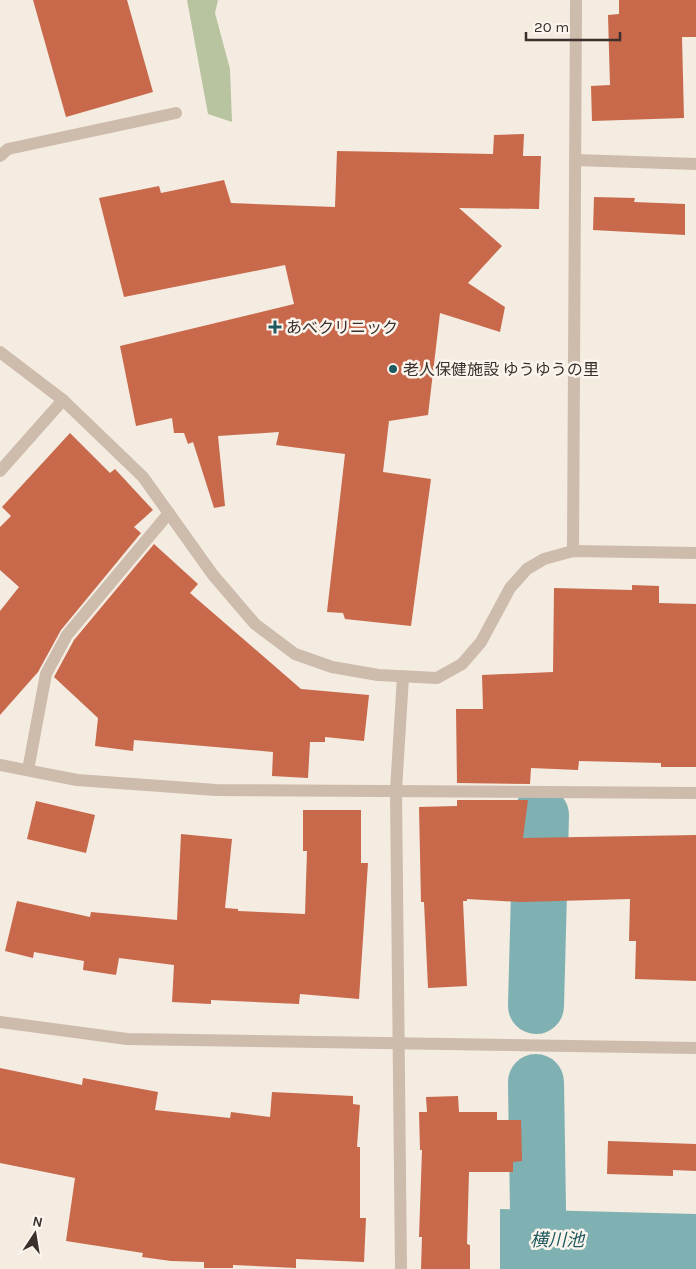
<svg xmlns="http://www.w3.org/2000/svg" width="696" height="1269" font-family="Karla,'Noto Sans JP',sans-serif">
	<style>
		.green { fill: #b8c4a0 }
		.water { fill: #7fb0b2 }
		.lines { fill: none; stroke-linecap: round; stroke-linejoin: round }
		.river { stroke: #7fb0b2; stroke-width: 56 }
		.building { fill: #c8694b }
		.minor { stroke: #cdbbac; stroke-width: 12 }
		.poi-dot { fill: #1f5a5e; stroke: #fbf5ee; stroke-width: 2 }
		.labels { text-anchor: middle; stroke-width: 5; stroke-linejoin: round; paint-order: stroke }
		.poi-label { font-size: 16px; fill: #3b302b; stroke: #fbf5ee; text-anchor: start }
		.water-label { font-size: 18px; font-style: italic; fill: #1f5a5e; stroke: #fbf5ee }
	</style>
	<rect width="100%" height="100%" fill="#f4ebe1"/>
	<polygon class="green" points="187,0 218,0 215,13 230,69 232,122 208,114"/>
	<polygon class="water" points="500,1209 696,1214 696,1269 500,1269"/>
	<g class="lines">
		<g class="river">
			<polyline points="536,1006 541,815"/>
			<polyline points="536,1082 538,1210"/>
		</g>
	</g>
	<g class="building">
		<polygon points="33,0 127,0 153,92 66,117"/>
		<polygon points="619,0 696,0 696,37 682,37 684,118 592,121 591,86 610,85 608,15 619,14"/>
		<polygon points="524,134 523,156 541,156 539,209 459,208 502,246 468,283 505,307 500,332 440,313 428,415 389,421 383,472 431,479 411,626 345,619 343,613 327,612 345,454 276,445 279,432 218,436 225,506 214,508 193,442 188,444 184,433 174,433 172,418 136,426 120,346 294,304 285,265 124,297 99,198 159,186 161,193 224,180 231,203 335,207 337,151 493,154 494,135"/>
		<polygon points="594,197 635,198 634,202 685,204 685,235 593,230"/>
		<polygon points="70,433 110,473 115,469 153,510 134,527 141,533 61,630 38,672 0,715 0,611 19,587 0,570 0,527 11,516 2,507"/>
		<polygon points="154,544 198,584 190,593 301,689 369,695 364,741 325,737 325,742 310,742 308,778 272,776 273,752 134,740 133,751 95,746 98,718 54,677 74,640"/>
		<polygon points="632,585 659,586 659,603 696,604 696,767 661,767 661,763 579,761 578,770 531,768 530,784 457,783 456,709 483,709 482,675 553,672 554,588 632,590"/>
		<polygon points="457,800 528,800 523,838 696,835 696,981 635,979 636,941 629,941 630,899 521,902 467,899 467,901 463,901 467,986 428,988 424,902 421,902 419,807 457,806"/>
		<polygon points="36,801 95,815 86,853 27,839"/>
		<polygon points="303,810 361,810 361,863 368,863 359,999 300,994 299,1004 211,1000 211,1004 172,1002 174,965 119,958 116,975 83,970 84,961 34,952 33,958 5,951 17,901 90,917 91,912 177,920 181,834 232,839 225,908 238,909 238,911 305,914 307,851 303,851"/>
		<polygon points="0,1068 82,1085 83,1078 158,1092 155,1110 230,1118 231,1112 270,1117 272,1092 353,1096 353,1104 360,1105 357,1147 360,1147 360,1218 366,1218 364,1262 296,1259 296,1268 233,1265 233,1268 204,1268 204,1262 171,1261 142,1257 143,1253 66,1241 75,1178 0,1163"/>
		<polygon points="458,1096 459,1112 497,1112 497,1120 521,1120 522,1161 513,1162 513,1172 469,1172 467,1244 470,1245 470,1269 421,1269 422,1237 419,1237 422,1150 420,1150 419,1112 427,1112 426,1097"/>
		<polygon points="608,1141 696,1144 696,1171 673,1170 673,1176 607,1174"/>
	</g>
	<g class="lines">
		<g class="minor">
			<polyline points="0,156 8,149 176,113"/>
			<polyline points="575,160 696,164"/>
			<polyline points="0,352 63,400 143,477 213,575 255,624 295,654 332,667 378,675 437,678 462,664 481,642 510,588 527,569 544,559 573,551 696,553"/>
			<polyline points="0,471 63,400"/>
			<polyline points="573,551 576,0"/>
			<polyline points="0,765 77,780 216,790 696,793"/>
			<polyline points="28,770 46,674 67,635 169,513"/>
			<polyline points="0,1022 127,1039 696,1048"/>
			<polyline points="401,1269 396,790 403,677"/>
		</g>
	</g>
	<g class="poi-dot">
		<path d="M272.5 319.5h5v5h5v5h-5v5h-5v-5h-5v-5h5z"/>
		<circle cx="393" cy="369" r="5"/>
	</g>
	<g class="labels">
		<g class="poi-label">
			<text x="286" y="333">あべクリニック</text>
			<text x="403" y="375">老人保健施設 ゆうゆうの里</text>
		</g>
		<g class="water-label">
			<text x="557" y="1246">横川池</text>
		</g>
	</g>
	<g transform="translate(35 1234) rotate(12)" stroke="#fbf5ee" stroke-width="4" paint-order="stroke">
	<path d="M0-4L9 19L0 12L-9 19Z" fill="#3b302b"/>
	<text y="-8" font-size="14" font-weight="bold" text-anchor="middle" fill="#3b302b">N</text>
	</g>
	<path d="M526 32v8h94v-8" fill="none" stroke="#3b302b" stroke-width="2.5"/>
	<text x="534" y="32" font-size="15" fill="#3b302b" stroke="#fbf5ee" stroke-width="4" paint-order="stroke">20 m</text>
</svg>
